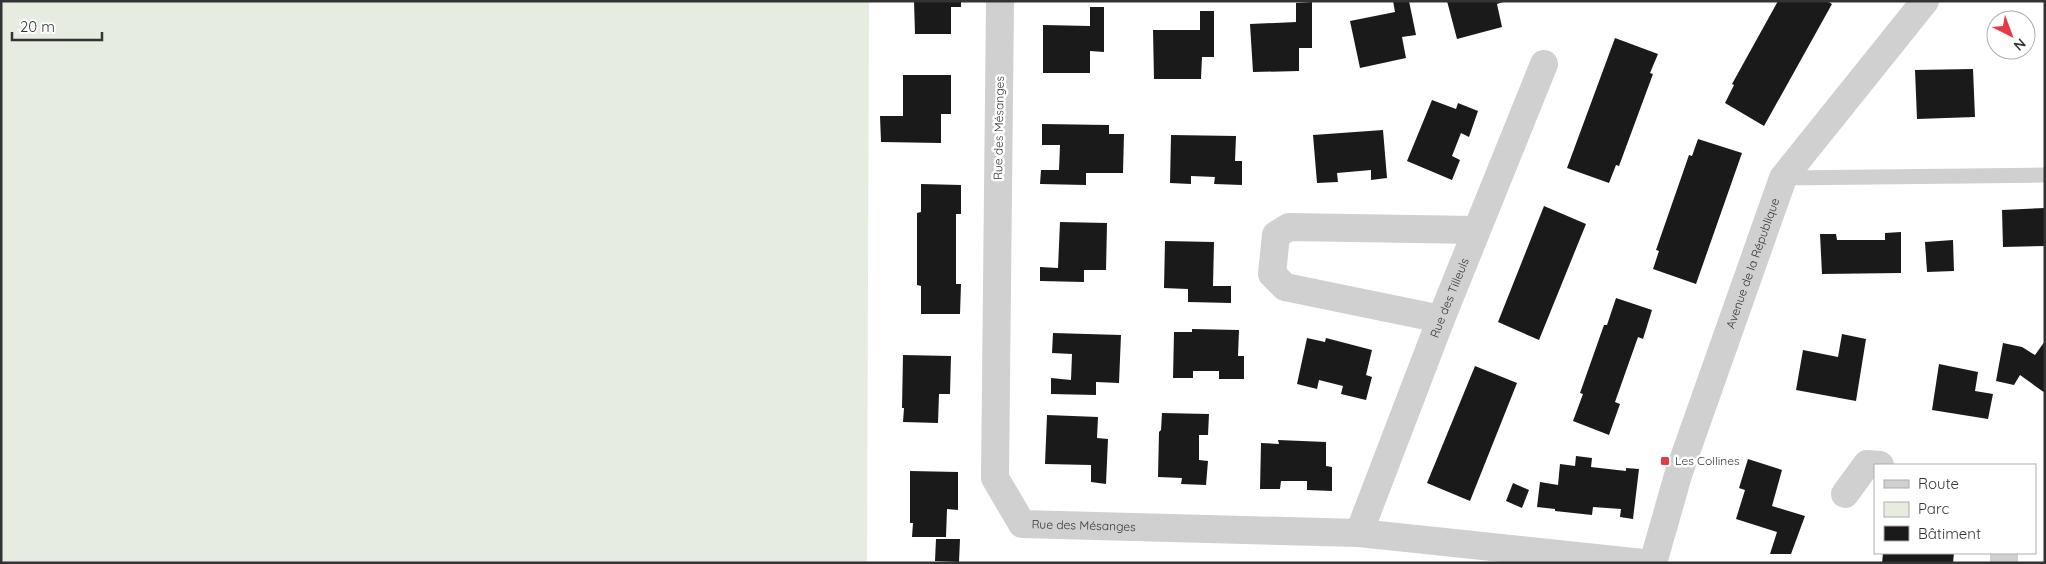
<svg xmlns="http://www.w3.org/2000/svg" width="2046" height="564" font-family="Quicksand,sans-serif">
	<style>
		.green { fill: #e6ecdf }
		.building { fill: #1a1a1a }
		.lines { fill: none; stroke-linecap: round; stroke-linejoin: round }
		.lane { stroke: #d0d0d0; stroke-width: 15 }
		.street { stroke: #d0d0d0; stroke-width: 28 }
		.poi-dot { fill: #e63946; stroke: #fff; stroke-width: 2 }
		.labels { text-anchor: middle; stroke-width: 5; stroke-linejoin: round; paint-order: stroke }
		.street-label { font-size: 12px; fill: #333; stroke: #fff }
		.poi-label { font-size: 12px; fill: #333; stroke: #fff; text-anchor: start }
	</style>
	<rect width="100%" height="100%" fill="#fff"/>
	<polygon class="green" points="1,1 869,1 867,563 1,563"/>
	<g class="building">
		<polygon points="914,1 961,1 961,7 951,7 951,34 915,34"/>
		<polygon points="1393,1 1409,1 1416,35 1402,37 1406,58 1360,68 1350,21 1395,12"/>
		<polygon points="1447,1 1506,1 1497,4 1502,27 1457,39"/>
		<polygon points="1778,1 1827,1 1832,4 1764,126 1725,103 1734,85 1732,84"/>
		<polygon points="1312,2 1312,48 1299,48 1299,71 1253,72 1250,24 1296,22 1296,3"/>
		<polygon points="1090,7 1104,7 1104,52 1090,51 1090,73 1043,73 1043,25 1090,26"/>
		<polygon points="1200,11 1214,11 1214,57 1202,57 1201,79 1154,79 1153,30 1200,30"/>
		<polygon points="1615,38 1658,54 1650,73 1653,74 1619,166 1616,165 1609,183 1567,168"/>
		<polygon points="1973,69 1975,117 1917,119 1915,70"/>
		<polygon points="903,75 951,75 951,114 941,114 941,143 881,142 880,116 903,116"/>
		<polygon points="1432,100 1456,109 1458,103 1478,111 1469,137 1461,133 1452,156 1460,160 1452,180 1407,161"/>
		<polygon points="1042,124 1109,125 1109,134 1124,134 1123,173 1086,173 1086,185 1040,184 1041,170 1059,170 1060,145 1042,145"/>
		<polygon points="1383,130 1387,178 1371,180 1371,170 1337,173 1338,182 1317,183 1313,135"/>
		<polygon points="1171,135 1236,136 1235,161 1242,161 1242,185 1214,184 1215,177 1191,176 1191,184 1170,183"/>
		<polygon points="1698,139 1742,153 1696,284 1653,269 1659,251 1656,250 1689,155 1692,156"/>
		<polygon points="921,184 961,185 961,214 956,214 956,284 961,284 960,314 921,314 921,286 917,285 917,213 921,212"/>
		<polygon points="1544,206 1586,224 1539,340 1498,322"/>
		<polygon points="2045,208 2045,246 2003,247 2002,210"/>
		<polygon points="1060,222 1107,223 1106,270 1084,270 1084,282 1040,281 1040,267 1058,268"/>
		<polygon points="1901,232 1901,273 1822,274 1820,234 1836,234 1837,240 1885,240 1885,233"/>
		<polygon points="1953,240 1954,271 1927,272 1925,242"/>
		<polygon points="1165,241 1214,242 1213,286 1231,286 1231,303 1188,302 1188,289 1164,288"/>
		<polygon points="1616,298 1652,310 1643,339 1638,337 1615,402 1620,404 1609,435 1573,421 1583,394 1580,393 1604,325 1607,325"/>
		<polygon points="1192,329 1239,330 1238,356 1244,356 1244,379 1219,379 1219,371 1193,371 1193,378 1173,378 1174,332 1192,332"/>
		<polygon points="1053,333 1121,335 1119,383 1096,382 1096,395 1051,394 1051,378 1071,380 1072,354 1052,353"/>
		<polygon points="1842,334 1866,339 1856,401 1796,390 1803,350 1838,357"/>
		<polygon points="1307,338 1325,342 1326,338 1372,350 1366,375 1372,377 1366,400 1341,394 1343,386 1319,380 1317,389 1297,384"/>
		<polygon points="2045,341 2045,393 2020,375 2014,385 1996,381 2003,343 2022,347 2035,355"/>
		<polygon points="903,355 951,356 950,394 939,394 938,423 903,422 904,408 902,408"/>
		<polygon points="1939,364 1978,372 1975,391 1993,394 1988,419 1932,410"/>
		<polygon points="1475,366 1517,383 1470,501 1427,483"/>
		<polygon points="1162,413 1209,414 1208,435 1199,435 1199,460 1208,461 1206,485 1181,484 1182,478 1158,477 1159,432 1161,430"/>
		<polygon points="1047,415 1098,417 1097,438 1108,439 1106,484 1091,482 1091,465 1045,464"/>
		<polygon points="1278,440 1326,442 1326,466 1332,467 1332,491 1307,490 1307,481 1281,481 1280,489 1260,489 1261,443 1279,444"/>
		<polygon points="1576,456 1592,458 1591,467 1626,471 1626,468 1639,469 1633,519 1620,517 1621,509 1593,507 1592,515 1555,511 1555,509 1537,507 1540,482 1558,485 1560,464 1575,466"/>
		<polygon points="1748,459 1782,470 1772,506 1805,516 1791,554 1770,554 1777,532 1736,519 1745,490 1739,488"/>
		<polygon points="910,471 958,472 958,510 947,509 946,537 912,537 913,523 910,523"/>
		<polygon points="1513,483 1529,490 1522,508 1506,501"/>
		<polygon points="936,539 960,539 959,562 935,561"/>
		<polygon points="1883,553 1954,553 1953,563 1882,563"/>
	</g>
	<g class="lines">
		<polyline class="lane" points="1783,178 2045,175"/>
		<g class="street">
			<path id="s1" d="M 1000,1 L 995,478 L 1022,524 L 1359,533 L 1643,563"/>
			<polyline points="1441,319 1285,287 1272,274 1276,235 1289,227 1476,230"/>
			<polyline points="1845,494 1867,464 1880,465"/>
			<path id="s2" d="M 1359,533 L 1441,319 L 1544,64"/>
			<polyline points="2004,553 2004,563"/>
			<path id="s3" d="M 1653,563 L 1679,472 L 1783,178 L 1925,1"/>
		</g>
	</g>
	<rect class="poi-dot" x="1660" y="456" width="10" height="10" rx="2.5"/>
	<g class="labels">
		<g class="street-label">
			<text transform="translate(999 128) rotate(-89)" y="4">Rue des Mésanges</text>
			<text dy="4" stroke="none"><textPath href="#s3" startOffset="316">Avenue de la République</textPath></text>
			<text dy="4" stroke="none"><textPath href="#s2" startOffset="252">Rue des Tilleuls</textPath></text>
			<text dy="4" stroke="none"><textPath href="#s1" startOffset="592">Rue des Mésanges</textPath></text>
		</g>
		<g class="poi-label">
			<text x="1675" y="465">Les Collines</text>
		</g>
	</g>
	<rect width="2046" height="564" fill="none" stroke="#333333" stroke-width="5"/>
	<rect x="1874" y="464" width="162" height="90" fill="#ffffff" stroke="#adadad"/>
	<rect x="1884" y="480" width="25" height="8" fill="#d0d0d0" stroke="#adadad"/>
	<text x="1918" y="489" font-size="15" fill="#333333">Route</text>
	<rect x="1884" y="502" width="25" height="15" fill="#e6ecdf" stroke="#adadad"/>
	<text x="1918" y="514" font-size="15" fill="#333333">Parc</text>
	<rect x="1884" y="526" width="25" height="15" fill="#1a1a1a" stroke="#adadad"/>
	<text x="1918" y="539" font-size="15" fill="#333333">Bâtiment</text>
	<g transform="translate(2011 35) rotate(138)"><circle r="24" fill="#ffffff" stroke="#adadad"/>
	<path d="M0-4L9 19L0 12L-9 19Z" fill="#e63946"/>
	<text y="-8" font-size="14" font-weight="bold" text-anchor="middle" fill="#333333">N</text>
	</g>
	<path d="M12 32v8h90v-8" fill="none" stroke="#333333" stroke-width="2.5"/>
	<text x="20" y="32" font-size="15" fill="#333333" stroke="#ffffff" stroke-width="4" paint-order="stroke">20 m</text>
</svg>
